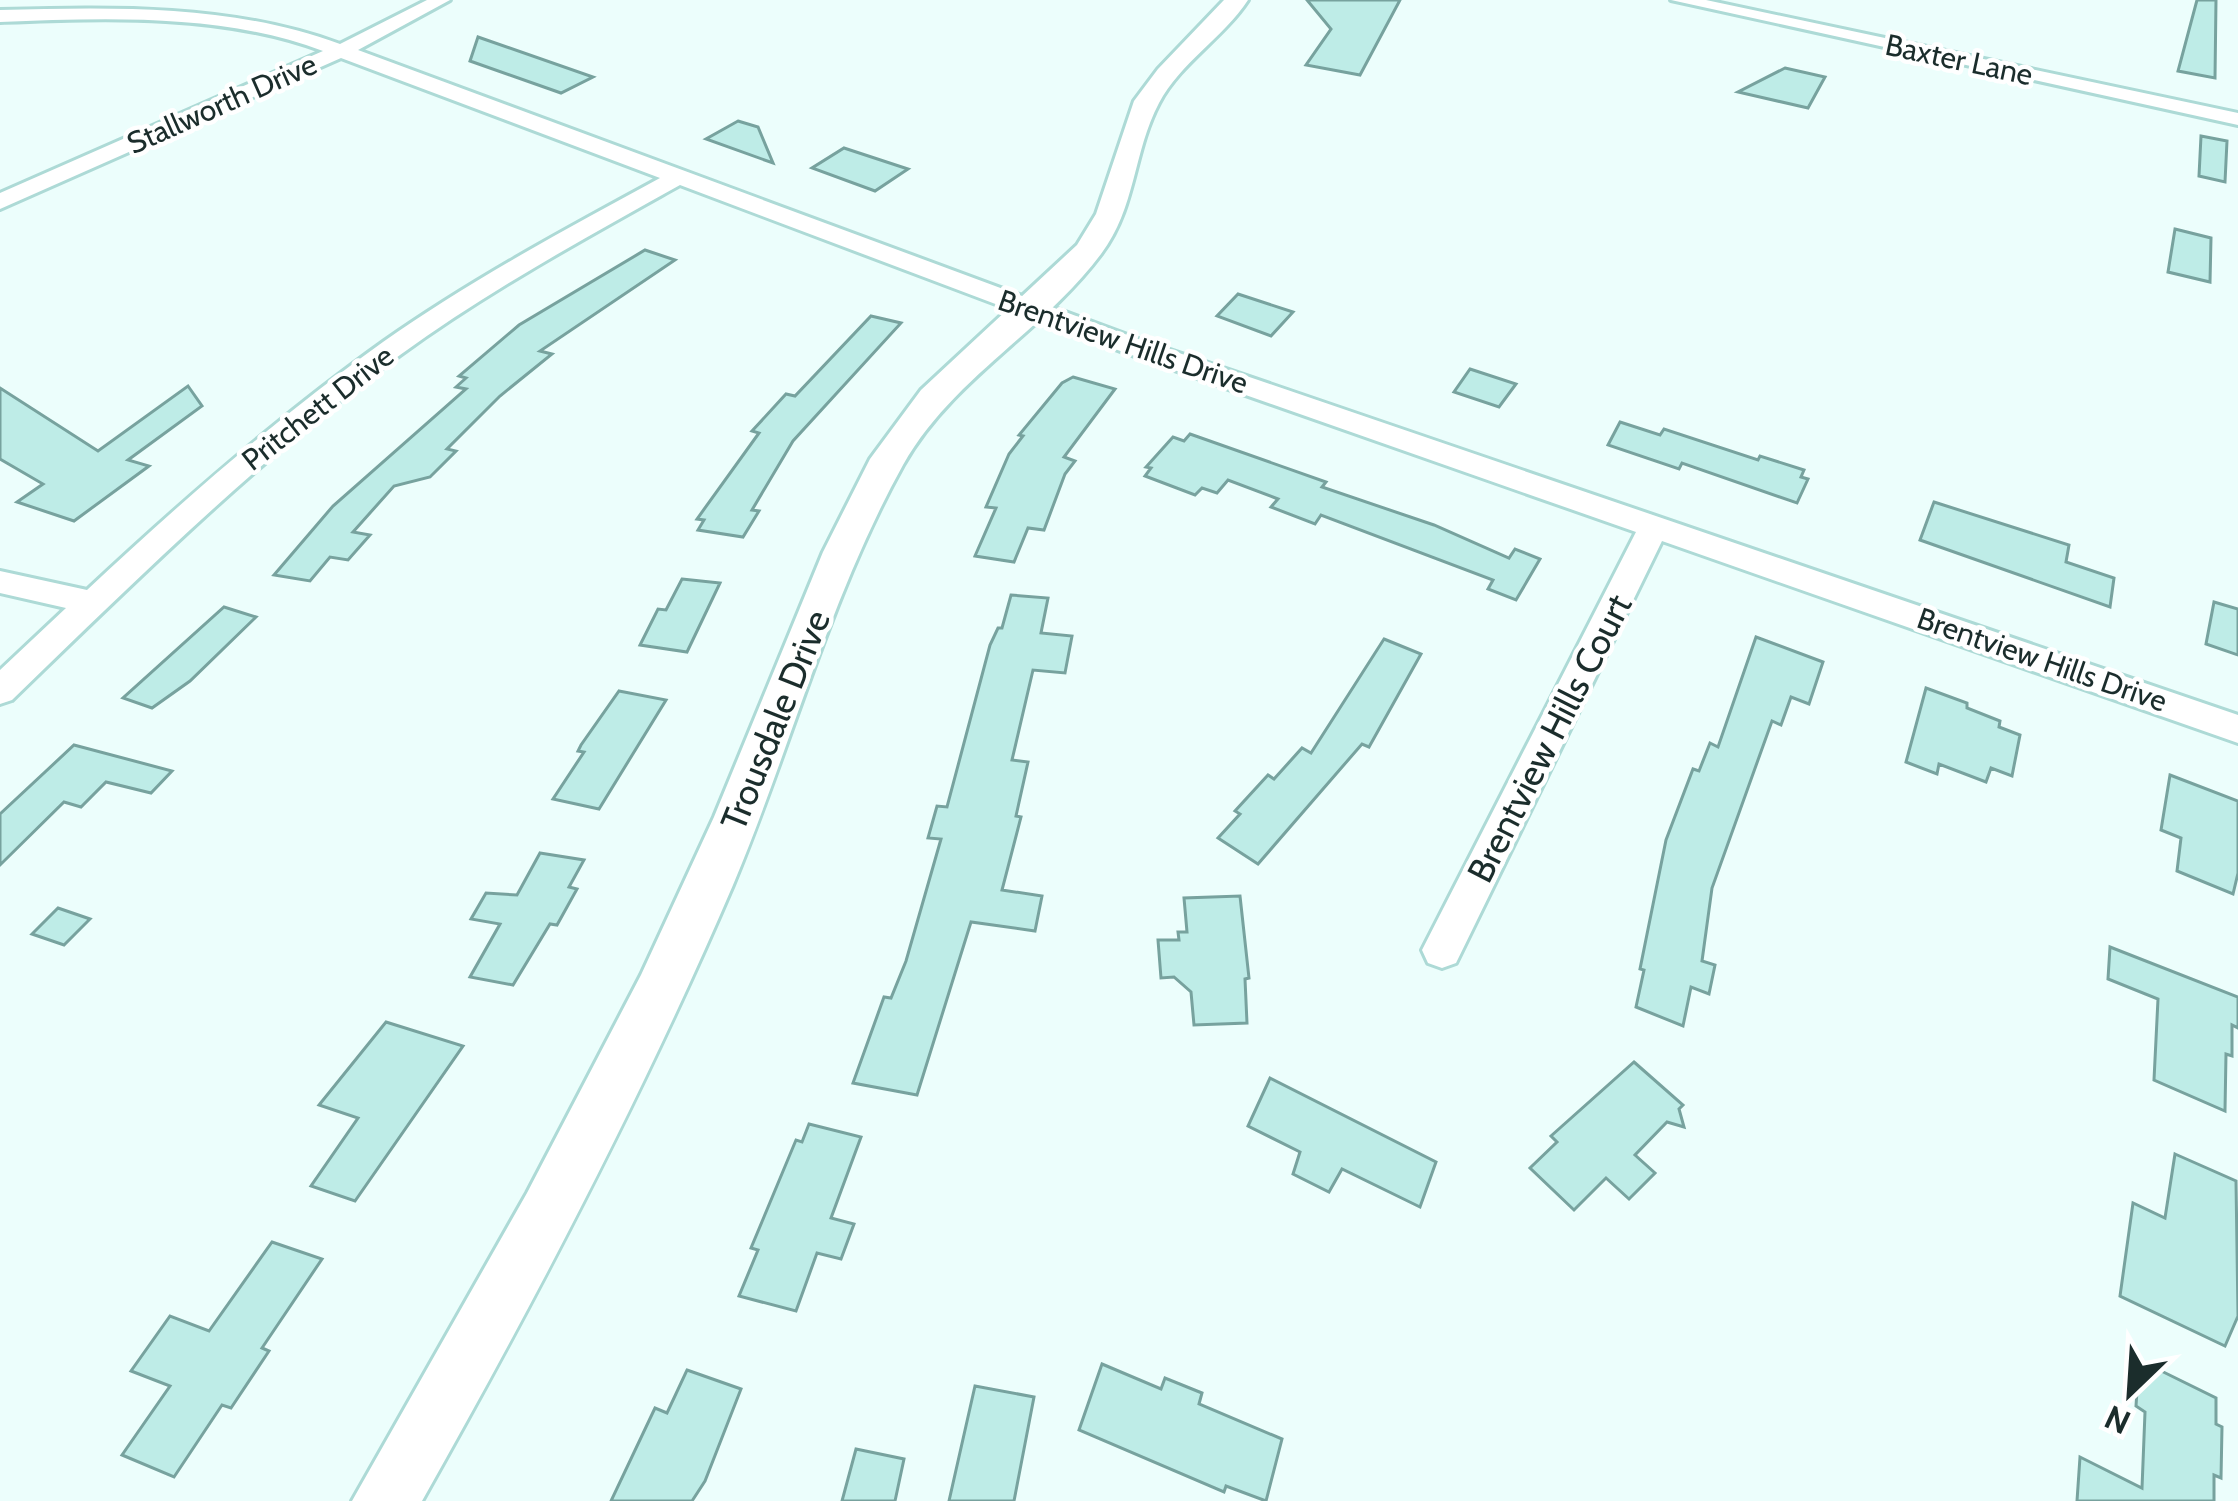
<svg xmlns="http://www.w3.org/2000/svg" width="2238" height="1501" font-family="Cabin,sans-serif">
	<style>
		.building { fill: #beece7; stroke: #77a29e; stroke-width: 3 }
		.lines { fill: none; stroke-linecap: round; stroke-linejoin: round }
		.minor-casing { stroke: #addad6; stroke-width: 6 }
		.tertiary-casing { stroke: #addad6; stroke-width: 6 }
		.minor { fill: #fff; fill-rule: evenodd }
		.tertiary { fill: #fff; fill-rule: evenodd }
		.labels { text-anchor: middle; stroke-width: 9; stroke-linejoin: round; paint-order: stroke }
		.far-street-label { font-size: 30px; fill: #1b2d2c; stroke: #fff }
		.street-label { font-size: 36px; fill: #1b2d2c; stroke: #fff }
	</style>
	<rect width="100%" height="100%" fill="#ecfefc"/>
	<g class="building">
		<polygon points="1307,0 1400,0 1360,75 1306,65 1331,29"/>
		<polygon points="2197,0 2216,0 2215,78 2178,71"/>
		<polygon points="478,37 593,77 561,93 470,61"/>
		<polygon points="1785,68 1825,77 1808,108 1738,92"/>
		<polygon points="738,121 758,127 773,163 706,139"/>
		<polygon points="2201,136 2227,141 2225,182 2199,176"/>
		<polygon points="844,148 908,169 875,191 812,168"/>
		<polygon points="2175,229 2211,238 2210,282 2168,272"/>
		<polygon points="645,250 675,260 540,351 552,354 500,396 447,449 456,451 430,477 394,486 353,532 370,535 348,560 330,557 310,581 274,575 333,506 466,389 456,387 466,378 459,376 519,325"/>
		<polygon points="1238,294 1293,312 1271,336 1217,316"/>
		<polygon points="871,316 901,323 793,441 752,510 759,511 743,537 698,530 704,520 697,519 759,433 752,431 786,394 795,396"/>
		<polygon points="1470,369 1516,384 1499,407 1454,392"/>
		<polygon points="1073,377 1115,389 1064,457 1075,461 1065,474 1044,530 1028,528 1014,562 975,556 996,508 986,507 1009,454 1023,436 1019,435 1062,383"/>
		<polygon points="188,386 202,406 128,460 149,466 74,521 17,502 43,484 0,459 0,388 98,451"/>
		<polygon points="1620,422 1660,435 1664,429 1758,460 1760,456 1804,470 1801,477 1808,479 1797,503 1682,463 1679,469 1608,445"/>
		<polygon points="1190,434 1326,482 1322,487 1434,525 1509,558 1515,549 1540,559 1516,600 1488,589 1493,580 1321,515 1315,524 1271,507 1278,499 1228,480 1217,493 1202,488 1195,495 1145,476 1151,468 1146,467 1173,437 1184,441"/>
		<polygon points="1934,502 2069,545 2066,562 2114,578 2110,607 1920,540"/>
		<polygon points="682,579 720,583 687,652 640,645 658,609 666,610"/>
		<polygon points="1011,595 1048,598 1041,633 1072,636 1065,673 1033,670 1012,760 1028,762 1016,816 1021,817 1002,890 1042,896 1035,931 971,922 917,1095 853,1083 884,997 891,998 906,961 941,839 928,838 937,806 947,807 990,645 998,628 1002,628"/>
		<polygon points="2214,602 2238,609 2238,655 2206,644"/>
		<polygon points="224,607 256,617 190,681 152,708 123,698"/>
		<polygon points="1756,637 1823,662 1809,704 1791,697 1781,725 1772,721 1712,888 1702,961 1715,965 1709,994 1691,987 1683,1026 1636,1007 1644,970 1640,969 1666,840 1693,769 1699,771 1710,743 1718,747"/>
		<polygon points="1384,639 1421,654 1369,747 1362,744 1258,864 1218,838 1240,814 1235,811 1268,775 1274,779 1302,748 1311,753"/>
		<polygon points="1926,688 1967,703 1967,708 2000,721 1999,727 2020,735 2012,776 1991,768 1986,782 1939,764 1937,774 1906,762"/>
		<polygon points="619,691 666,700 599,809 553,799 584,752 578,751 581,745"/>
		<polygon points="74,745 172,771 151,793 106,782 81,807 64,802 0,865 0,814"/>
		<polygon points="2170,775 2238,801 2238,873 2233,894 2177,871 2181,838 2161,830"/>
		<polygon points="540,853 584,860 569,887 577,889 557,925 550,924 513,985 470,977 500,924 471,919 486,893 517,895"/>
		<polygon points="1240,896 1249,978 1245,979 1247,1023 1194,1025 1191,992 1174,977 1161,978 1158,940 1179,940 1178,932 1187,932 1184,898"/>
		<polygon points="58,908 90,919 64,945 32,934"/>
		<polygon points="2110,947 2238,997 2238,1028 2232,1025 2232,1056 2226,1054 2225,1111 2154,1080 2158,999 2108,979"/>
		<polygon points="386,1022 463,1046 355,1201 311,1186 358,1118 319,1105"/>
		<polygon points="1634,1062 1683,1105 1679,1109 1684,1127 1667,1122 1635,1155 1655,1173 1629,1199 1606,1178 1574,1210 1530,1168 1557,1142 1551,1136"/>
		<polygon points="1270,1078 1436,1162 1420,1207 1342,1169 1329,1192 1293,1174 1300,1152 1248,1126"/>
		<polygon points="809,1124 861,1137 831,1218 854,1224 841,1259 817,1253 796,1311 739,1296 758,1250 751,1248 796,1140 802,1142"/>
		<polygon points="2175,1154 2236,1181 2238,1316 2225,1346 2120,1296 2133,1203 2165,1218"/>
		<polygon points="272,1242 322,1259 262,1348 269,1351 231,1408 222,1405 174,1477 122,1455 170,1386 131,1371 170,1316 209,1331"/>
		<polygon points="2139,1360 2216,1398 2216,1424 2222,1427 2221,1478 2214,1475 2214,1501 2077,1501 2080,1457 2142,1488 2145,1412 2136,1406"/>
		<polygon points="1102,1364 1161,1389 1165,1378 1202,1393 1199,1404 1282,1439 1266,1501 1226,1486 1224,1492 1079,1430"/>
		<polygon points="687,1370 741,1389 705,1481 692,1501 611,1501 655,1408 667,1413"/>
		<polygon points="975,1386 1034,1397 1014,1501 949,1501"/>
		<polygon points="856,1449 904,1459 895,1501 842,1501"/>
	</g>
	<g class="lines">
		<g class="minor-casing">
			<g id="minor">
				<path d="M 427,0 L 450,0 L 358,50 L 1141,340 L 2238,715 L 2238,743 L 1662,541 L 1456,963 L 1442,968 L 1428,963 L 1422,950 L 1636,532 L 1123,352 L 680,185 C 585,238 488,291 400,355 C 259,458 136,580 12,700 L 0,704 L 0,670 L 66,608 L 0,593 L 0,571 L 87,590 C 181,502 278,417 383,342 C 471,280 566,229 660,178 L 341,58 L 0,209 L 0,193 L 323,51 C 222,13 106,18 0,22 L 0,10 C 113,7 232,4 340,44 Z"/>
				<polygon points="1671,0 1706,0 2238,113 2238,125"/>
			</g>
		</g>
		<g class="tertiary-casing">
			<path id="tertiary" d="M 1224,0 L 1248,0 C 1223,38 1180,63 1159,103 C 1133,152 1136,208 1101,254 C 1043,332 952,378 903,465 C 830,596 791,747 733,885 C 642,1097 535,1301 422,1501 L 352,1501 L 527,1193 L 641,975 L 714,817 L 823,552 L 870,459 L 921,390 L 1077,245 L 1096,214 L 1134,101 L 1158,69 Z"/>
		</g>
		<use href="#minor" class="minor"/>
		<use href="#tertiary" class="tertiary"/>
	</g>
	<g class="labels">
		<g class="far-street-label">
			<text transform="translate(1959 60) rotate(12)" y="10">Baxter Lane</text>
			<text transform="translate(222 104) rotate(-24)" y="10">Stallworth Drive</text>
			<text transform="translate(1123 342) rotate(19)" y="10">Brentview Hills Drive</text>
			<text transform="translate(318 408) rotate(-38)" y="10">Pritchett Drive</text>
			<text transform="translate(2042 660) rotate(19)" y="10">Brentview Hills Drive</text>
		</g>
		<g class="street-label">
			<text transform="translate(775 720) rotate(-68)" y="13">Trousdale Drive</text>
			<text transform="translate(1549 738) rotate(-63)" y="13">Brentview Hills Court</text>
		</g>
	</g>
	<g transform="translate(2130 1393) rotate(205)" stroke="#ffffff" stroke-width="9" paint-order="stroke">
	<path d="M0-9L21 45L0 30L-21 45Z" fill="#1b2d2c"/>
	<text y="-18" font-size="33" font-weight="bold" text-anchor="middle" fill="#1b2d2c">N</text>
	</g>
</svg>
